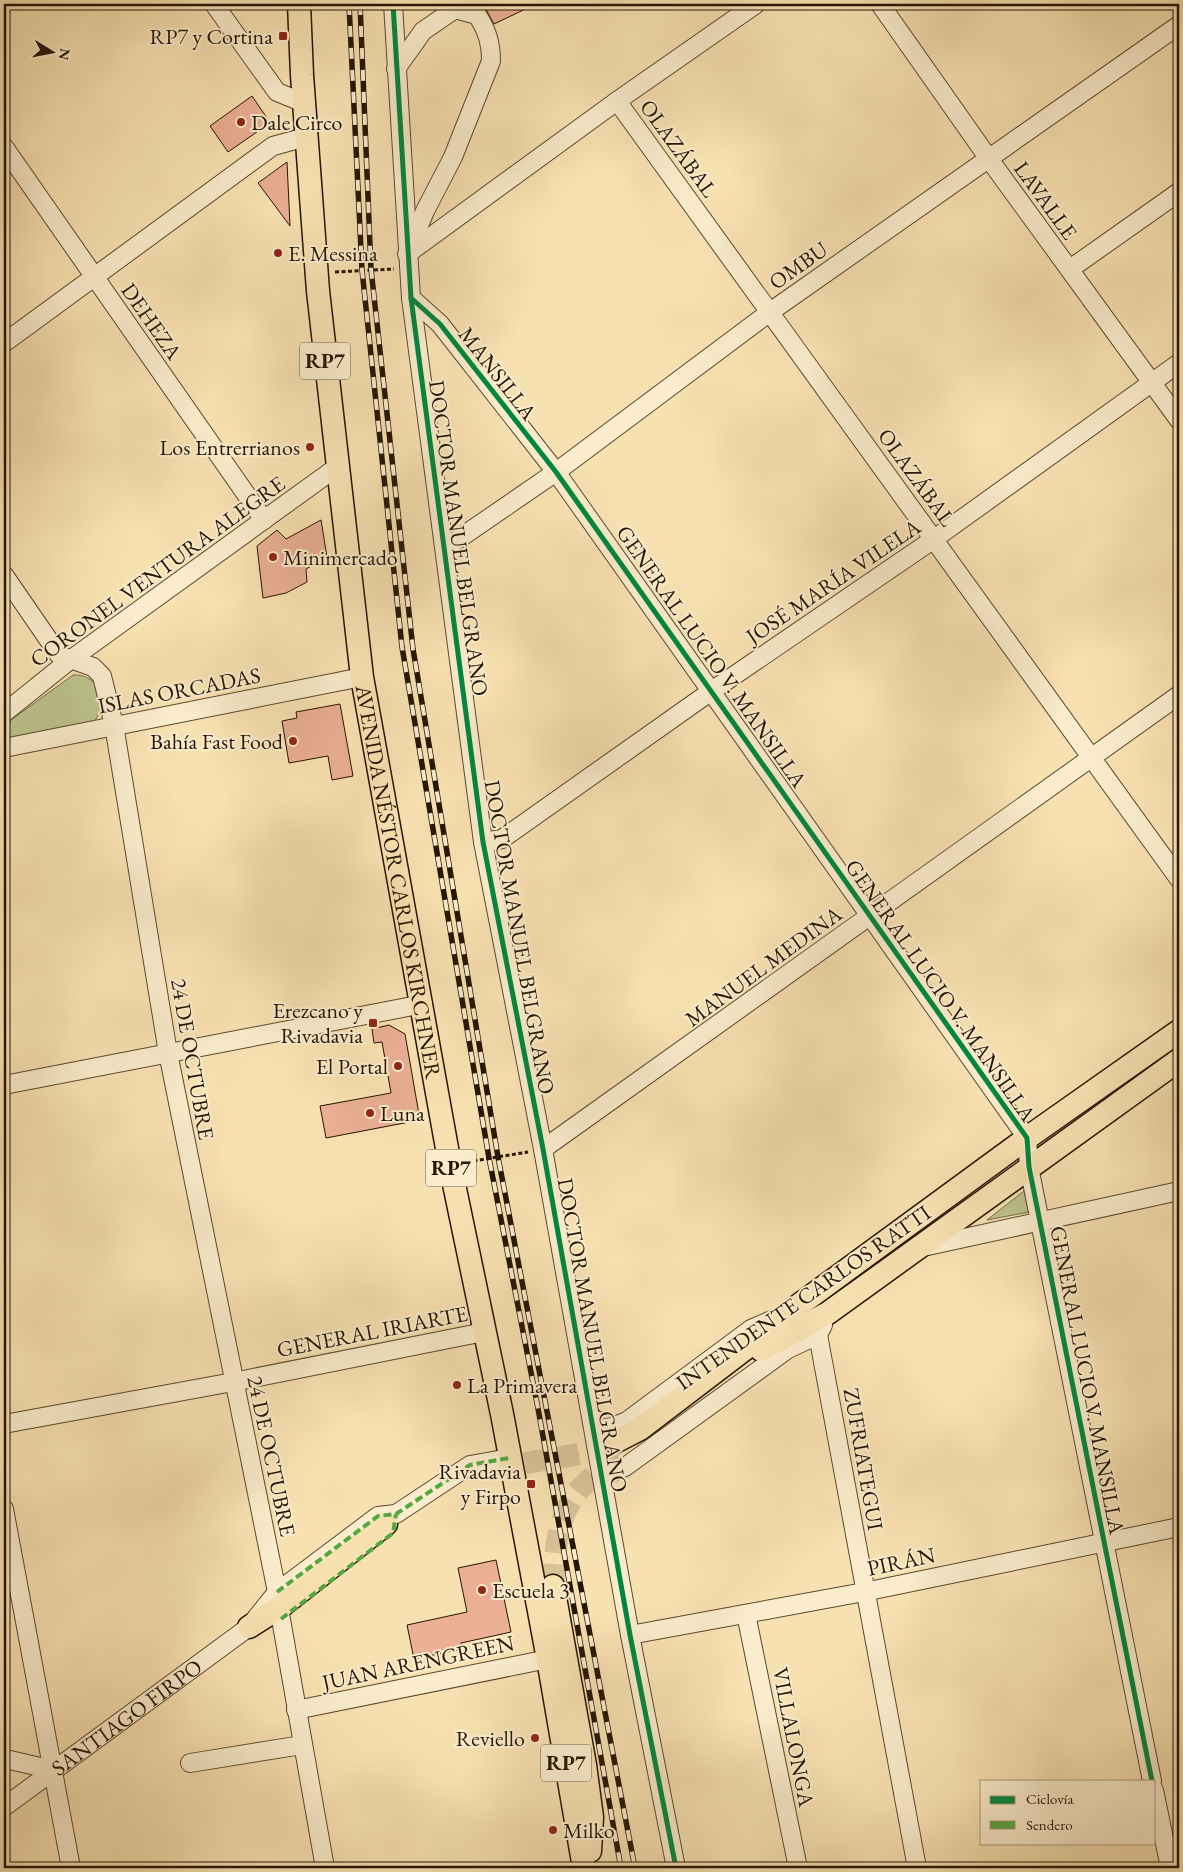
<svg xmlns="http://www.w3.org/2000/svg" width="1183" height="1872" font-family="'EB Garamond',serif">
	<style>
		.green { fill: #bdc38c; stroke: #716c48 }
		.building { fill: #eaaf94; stroke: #251504 }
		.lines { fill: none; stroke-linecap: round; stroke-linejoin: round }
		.major-tunnel { stroke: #d8c297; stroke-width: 22; stroke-dasharray: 22 11; stroke-linecap: butt }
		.minor-casing { stroke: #5a482f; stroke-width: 20 }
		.major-casing { stroke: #251504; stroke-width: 25 }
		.path { stroke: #251504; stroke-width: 3; stroke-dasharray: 4 2.5; stroke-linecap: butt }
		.minor { stroke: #faeccc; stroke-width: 18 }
		.major { stroke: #f8e1b1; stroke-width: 22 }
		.rail-casing { stroke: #251504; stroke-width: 5.5 }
		.rail { stroke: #faeccc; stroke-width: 4; stroke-dasharray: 11; stroke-linecap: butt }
		.quiet { stroke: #53a940; stroke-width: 4; stroke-dasharray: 8 4; stroke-linecap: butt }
		.cycleway-casing { stroke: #faeccc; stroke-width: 8 }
		.cycleway { stroke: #00873e; stroke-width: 5 }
		.poi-dot { fill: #8f2418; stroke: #faeccc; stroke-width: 2 }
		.labels { text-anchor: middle; stroke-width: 4; stroke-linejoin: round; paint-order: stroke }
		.shield { fill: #faeccc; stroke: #655640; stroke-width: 1 }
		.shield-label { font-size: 21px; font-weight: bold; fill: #251504 }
		.poi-label { font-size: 22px; fill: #251504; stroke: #faeccc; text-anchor: end }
		.street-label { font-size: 22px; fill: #251504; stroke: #faeccc }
	</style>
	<rect width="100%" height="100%" fill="#f8e1b1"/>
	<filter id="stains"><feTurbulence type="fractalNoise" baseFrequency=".004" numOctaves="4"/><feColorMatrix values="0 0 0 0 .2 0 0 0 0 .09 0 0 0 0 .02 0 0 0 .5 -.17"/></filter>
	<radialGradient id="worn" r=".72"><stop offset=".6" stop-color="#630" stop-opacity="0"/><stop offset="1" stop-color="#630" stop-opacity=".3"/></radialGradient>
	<g class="green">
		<path d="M 73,675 C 100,673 111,707 92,723 L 11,739 L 4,736 L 4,729 L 11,720 Z"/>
		<polygon points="1024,1191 1029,1212 987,1220"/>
	</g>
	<g class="building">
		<polygon points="483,4 536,4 494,24"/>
		<polygon points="252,96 267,118 264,127 228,152 210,126"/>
		<polygon points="287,162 290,226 258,183"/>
		<polygon points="321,520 327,557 306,569 307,582 286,593 263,598 257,546 277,530 286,539"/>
		<polygon points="340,704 353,776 332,780 328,756 289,763 282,721 297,718 296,712"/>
		<polygon points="389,1025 405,1034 420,1120 326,1138 320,1106 391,1093 382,1042 374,1043 372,1029"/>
		<polygon points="496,1560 511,1632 461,1643 462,1649 414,1659 407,1625 467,1612 458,1568"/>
	</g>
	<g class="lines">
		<g class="major-tunnel">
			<polyline points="492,1469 585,1453 615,1442"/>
			<path d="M 553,1586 C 555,1553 556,1517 579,1490 C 591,1477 606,1466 619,1454"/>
		</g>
		<g class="minor-casing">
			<g id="minor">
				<polyline points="214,4 277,92 304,103"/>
				<polyline points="393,4 411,298 483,842 543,1149 630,1635 676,1868"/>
				<polyline points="880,4 989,159 1179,420"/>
				<path d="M 396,69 L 423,31 L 455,9 L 477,15 C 487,30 491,43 491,61 L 453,157 L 425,211 L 409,249"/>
				<polyline points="617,101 1179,879"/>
				<polyline points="4,147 264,520"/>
				<polyline points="407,254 617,101 756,4"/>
				<polyline points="1070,269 1179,192"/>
				<polyline points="411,298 440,324 556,472 1027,1138 1029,1167 1152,1781"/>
				<polyline points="4,343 273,146 306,137"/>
				<polyline points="445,546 457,540 556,472 770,312 1179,25"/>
				<polyline points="4,575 59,655 93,667 102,676 114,725 168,1053 277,1592"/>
				<polyline points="4,713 70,660 337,467"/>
				<polyline points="4,748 362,677"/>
				<polyline points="483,842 502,839 710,692 934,539 1179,363"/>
				<polyline points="4,1085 423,1004"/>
				<polyline points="543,1149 1179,695"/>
				<polyline points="923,1247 1179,1191"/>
				<polyline points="818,1335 917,1868"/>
				<polyline points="4,1424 233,1382 484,1332"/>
				<polyline points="594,1430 612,1427 627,1421 751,1329 774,1319"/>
				<polyline points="603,1476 625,1467 788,1349 818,1335 823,1325"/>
				<polyline points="4,1509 71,1868"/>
				<polyline points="279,1608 325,1868"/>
				<polyline points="746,1614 798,1868"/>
				<polyline points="630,1635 864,1592 1179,1527"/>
				<polyline points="296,1710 548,1659"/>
				<polyline points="4,1761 10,1760 53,1770"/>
				<polyline points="190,1763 302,1745"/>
				<polyline points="1154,1790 1170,1868"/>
				<path id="s1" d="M 4,1807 L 249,1627 L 277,1592 L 378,1516 L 396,1514 L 470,1465 L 509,1458"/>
			</g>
		</g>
		<g class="major-casing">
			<g id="major">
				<path id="s2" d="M 299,4 L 302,75 L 318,291 L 362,677 L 450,1165 L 502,1414 L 548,1659 L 584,1868"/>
				<polyline points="761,1350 828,1313 1179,1060"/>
				<polyline points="615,1442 640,1429 758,1339 788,1313 1027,1138 1179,1031"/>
				<polyline points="553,1586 585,1765 592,1817 590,1851"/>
				<polyline points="249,1627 279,1608 386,1524"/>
			</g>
		</g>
		<g class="path">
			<polyline points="335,272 394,269"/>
			<polyline points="467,1162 528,1152"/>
		</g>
		<use href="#minor" class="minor"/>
		<use href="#major" class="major"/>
		<g class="rail-casing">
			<g id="rail">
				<polyline points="349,4 362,270 402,647 489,1158 537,1403 621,1868"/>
				<polyline points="360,4 371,269 413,649 498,1157 635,1868"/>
			</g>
		</g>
		<use href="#rail" class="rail"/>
		<g class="quiet">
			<polyline points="277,1592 378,1516 396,1514 470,1465 509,1458"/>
			<polyline points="281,1619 393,1533 396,1514"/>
		</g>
		<g class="cycleway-casing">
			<g id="cycleway">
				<polyline points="393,4 411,298 483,842 543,1149 630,1635 676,1868"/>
				<polyline points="411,298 440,324 556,472 1027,1138 1029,1167 1152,1781"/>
			</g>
		</g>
		<use href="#cycleway" class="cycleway"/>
	</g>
	<g class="poi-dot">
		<rect x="278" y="31" width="10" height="10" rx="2.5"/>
		<circle cx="241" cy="122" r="5"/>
		<circle cx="278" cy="253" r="5"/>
		<circle cx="310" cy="447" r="5"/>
		<circle cx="273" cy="557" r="5"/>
		<circle cx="293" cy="741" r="5"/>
		<rect x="368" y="1018" width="10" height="10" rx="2.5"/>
		<circle cx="398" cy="1066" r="5"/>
		<circle cx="370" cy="1113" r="5"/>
		<circle cx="457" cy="1385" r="5"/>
		<rect x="526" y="1479" width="10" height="10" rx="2.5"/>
		<circle cx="482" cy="1590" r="5"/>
		<circle cx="535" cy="1738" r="5"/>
		<circle cx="553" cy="1830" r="5"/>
	</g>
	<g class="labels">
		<g class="shield">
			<rect x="300" y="342.5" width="50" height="37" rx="4"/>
			<rect x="426" y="1149.5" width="50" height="37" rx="4"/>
			<rect x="541" y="1744.5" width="50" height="37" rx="4"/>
		</g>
		<g class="shield-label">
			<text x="325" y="368">RP7</text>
			<text x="451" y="1175">RP7</text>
			<text x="566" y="1770">RP7</text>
		</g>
		<g class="poi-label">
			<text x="273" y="44">RP7 y Cortina</text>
			<text x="251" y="130" text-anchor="start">Dale Circo</text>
			<text x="288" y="261" text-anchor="start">E. Messina</text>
			<text x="300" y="455">Los Entrerrianos</text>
			<text x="283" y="565" text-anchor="start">Minimercado</text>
			<text x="283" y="749">Bahía Fast Food</text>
			<text x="363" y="1018">Erezcano y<tspan x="363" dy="25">Rivadavia</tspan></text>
			<text x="388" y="1074">El Portal</text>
			<text x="380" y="1121" text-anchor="start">Luna</text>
			<text x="467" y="1393" text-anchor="start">La Primavera</text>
			<text x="521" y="1479">Rivadavia<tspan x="521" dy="25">y Firpo</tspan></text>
			<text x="492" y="1598" text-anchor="start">Escuela 3</text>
			<text x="525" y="1746">Reviello</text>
			<text x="563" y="1838" text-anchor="start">Milko</text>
		</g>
		<g class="street-label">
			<text transform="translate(679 148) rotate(54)" y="8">OLAZÁBAL</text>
			<text transform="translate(1046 200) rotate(54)" y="8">LAVALLE</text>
			<text transform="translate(798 265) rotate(-35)" y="8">OMBU</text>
			<text transform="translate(152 321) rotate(55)" y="8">DEHEZA</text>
			<text transform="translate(498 373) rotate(52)" y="8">MANSILLA</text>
			<text transform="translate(917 477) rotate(54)" y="8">OLAZÁBAL</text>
			<text transform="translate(459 538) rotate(82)" y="8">DOCTOR MANUEL BELGRANO</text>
			<text transform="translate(157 571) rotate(-36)" y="8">CORONEL VENTURA ALEGRE</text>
			<text transform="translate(833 581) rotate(-34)" y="8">JOSÉ MARÍA VILELA</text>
			<text transform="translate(712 656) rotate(55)" y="8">GENERAL LUCIO V. MANSILLA</text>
			<text transform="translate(179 690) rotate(-11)" y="8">ISLAS ORCADAS</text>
			<text dy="8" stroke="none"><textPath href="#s2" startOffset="884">AVENIDA NÉSTOR CARLOS KIRCHNER</textPath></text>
			<text transform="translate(520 937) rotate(80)" y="8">DOCTOR MANUEL BELGRANO</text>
			<text transform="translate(763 966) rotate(-36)" y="8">MANUEL MEDINA</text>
			<text transform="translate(941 990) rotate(55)" y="8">GENERAL LUCIO V. MANSILLA</text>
			<text transform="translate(193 1059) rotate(80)" y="8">24 DE OCTUBRE</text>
			<text transform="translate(803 1297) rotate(-35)" y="8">INTENDENTE CARLOS RATTI</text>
			<text transform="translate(372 1331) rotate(-11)" y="8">GENERAL IRIARTE</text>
			<text transform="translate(593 1335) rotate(80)" y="8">DOCTOR MANUEL BELGRANO</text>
			<text transform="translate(1088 1380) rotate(79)" y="8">GENERAL LUCIO V. MANSILLA</text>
			<text transform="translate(272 1456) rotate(78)" y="8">24 DE OCTUBRE</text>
			<text transform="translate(864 1459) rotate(80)" y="8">ZUFRIATEGUI</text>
			<text transform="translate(901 1561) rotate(-12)" y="8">PIRÁN</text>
			<text transform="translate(418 1662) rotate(-12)" y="8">JUAN ARENGREEN</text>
			<text dy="8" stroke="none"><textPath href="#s1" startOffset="152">SANTIAGO FIRPO</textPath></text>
			<text transform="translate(794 1737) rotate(79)" y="8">VILLALONGA</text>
		</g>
	</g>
	<rect width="1183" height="1872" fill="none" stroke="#f8e1b1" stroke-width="20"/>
	<rect x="5" y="5" width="1173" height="1862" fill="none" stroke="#251504" stroke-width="2.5"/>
	<rect x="10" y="10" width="1163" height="1852" fill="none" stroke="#251504"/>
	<rect x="980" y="1780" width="175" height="65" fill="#faeccc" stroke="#a5967c"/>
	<rect x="990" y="1796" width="25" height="8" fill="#00873e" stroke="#a5967c"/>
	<text x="1026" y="1804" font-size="15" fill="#251504">Ciclovía</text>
	<rect x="990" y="1821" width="25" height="8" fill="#53a940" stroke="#a5967c"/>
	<text x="1026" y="1830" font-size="15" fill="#251504">Sendero</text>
	<g transform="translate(52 52) rotate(100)" stroke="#faeccc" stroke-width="4" paint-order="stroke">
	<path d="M0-4L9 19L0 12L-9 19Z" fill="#251504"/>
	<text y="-8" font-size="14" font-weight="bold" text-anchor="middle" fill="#251504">N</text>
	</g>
	<rect width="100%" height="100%" filter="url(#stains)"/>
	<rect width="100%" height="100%" fill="url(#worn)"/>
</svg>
